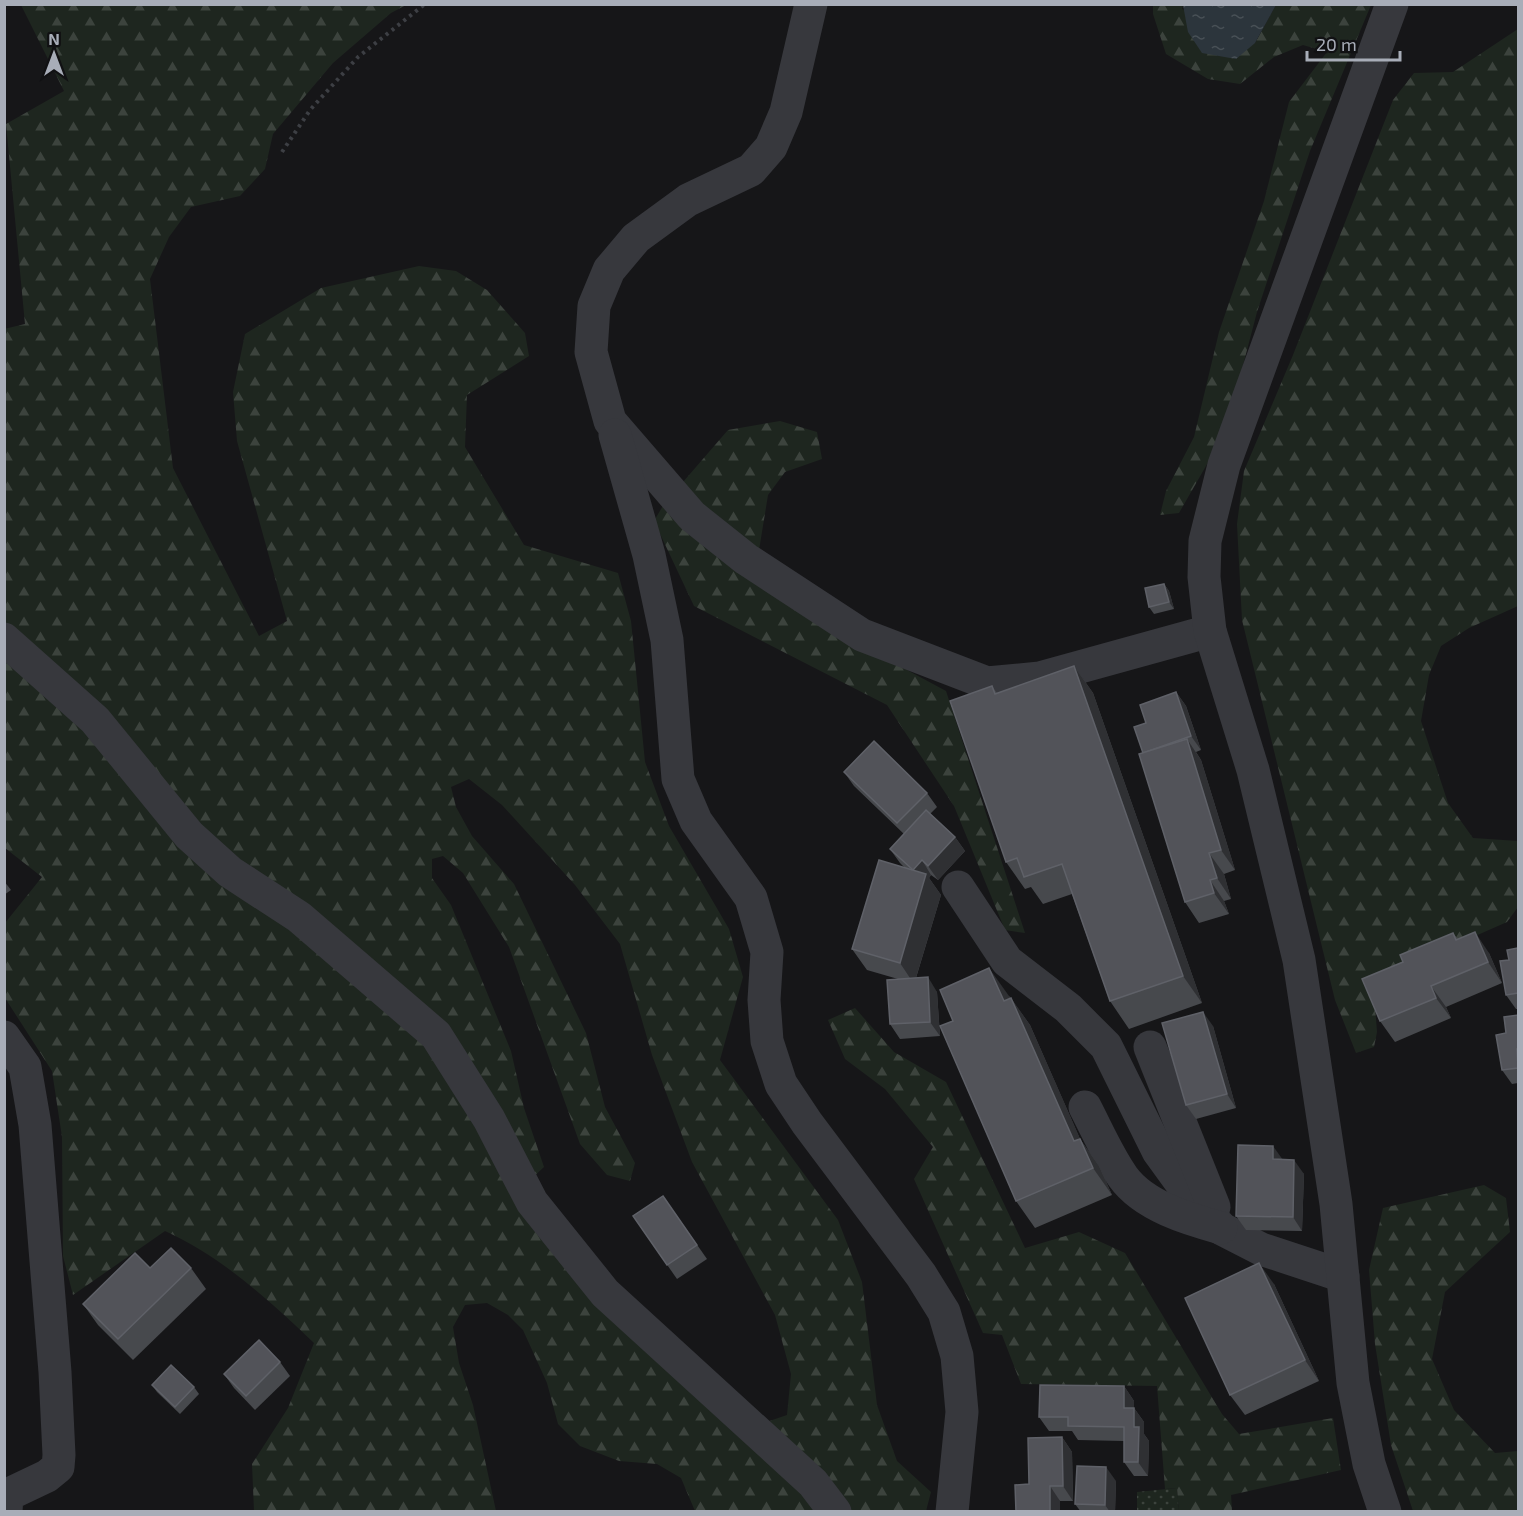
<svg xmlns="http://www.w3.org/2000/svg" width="1523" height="1516" font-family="'Exo 2',sans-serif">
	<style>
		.green { fill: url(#green-dots) }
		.forest { fill: url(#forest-firs); fill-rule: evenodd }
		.water { fill: url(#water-ripples) }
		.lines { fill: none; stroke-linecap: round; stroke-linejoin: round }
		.path { stroke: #3d3f44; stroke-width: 4; stroke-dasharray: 3 4.5; stroke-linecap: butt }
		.minor { stroke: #37383d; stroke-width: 33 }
		.wall { fill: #47494d }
		.shaded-wall { fill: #2f3033 }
		.building { fill: #525359; stroke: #5f6168; stroke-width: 1.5 }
	</style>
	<defs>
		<pattern id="green-dots" width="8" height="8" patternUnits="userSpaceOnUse" patternTransform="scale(1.5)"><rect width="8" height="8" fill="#1e261f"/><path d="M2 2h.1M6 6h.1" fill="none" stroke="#3c433d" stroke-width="1.8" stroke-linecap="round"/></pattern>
		<pattern id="forest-firs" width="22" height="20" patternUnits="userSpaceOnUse" patternTransform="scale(1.5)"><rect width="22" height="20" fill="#1e261f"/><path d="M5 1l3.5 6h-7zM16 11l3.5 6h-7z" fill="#3c433d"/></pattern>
		<pattern id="water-ripples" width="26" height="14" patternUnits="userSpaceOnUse" patternTransform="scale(1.5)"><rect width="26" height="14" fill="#2c353c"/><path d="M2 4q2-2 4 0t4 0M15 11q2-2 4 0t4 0" fill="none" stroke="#485056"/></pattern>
	</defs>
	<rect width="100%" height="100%" fill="#161618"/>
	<polygon class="green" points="1177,1488 1179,1511 1137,1512 1137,1492"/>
	<g class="forest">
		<path d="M 21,5 L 406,5 L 391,13 L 333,63 L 273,134 L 265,169 L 240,196 L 191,207 L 169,237 L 150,279 L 173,468 L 259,636 L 287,621 L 237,441 L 233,392 L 245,334 L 321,288 L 419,266 L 456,271 L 487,290 L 525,333 L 529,356 L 467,395 L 465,447 L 524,545 L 618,573 L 631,621 L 645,762 L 669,826 L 729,929 L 743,977 L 720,1060 L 838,1220 L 862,1282 L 877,1405 L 897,1461 L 931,1492 L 926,1511 L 695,1511 L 681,1478 L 657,1464 L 619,1461 L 580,1446 L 558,1424 L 547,1383 L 523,1330 L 508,1315 L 487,1303 L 465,1305 L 453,1327 L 459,1363 L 473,1405 L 496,1511 L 254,1511 L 252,1464 L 288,1408 L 314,1343 C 270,1301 221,1256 165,1231 L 73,1295 L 63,1256 L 62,1137 L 52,1071 L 5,998 L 5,923 L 42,877 L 5,848 L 4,329 L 25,324 L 6,124 L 64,91 ZM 469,779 L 502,805 L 575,885 L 620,944 L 652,1055 L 692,1162 L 775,1315 L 791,1374 L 787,1415 L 737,1432 L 516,1193 L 544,1167 L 524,1108 L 511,1051 L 451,905 L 432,878 L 432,859 L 443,856 L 463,873 L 509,947 L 580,1144 L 607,1175 L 630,1181 L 635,1163 L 605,1107 L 586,1033 L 514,884 L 472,836 L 456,807 L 451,787 Z"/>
		<polygon points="1153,5 1183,5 1182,9 1255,43 1276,5 1371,5 1310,151 1257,312 1237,388 1214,452 1179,513 1160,515 1166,491 1194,437 1219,332 1264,201 1289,102 1327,52 1303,45 1274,57 1240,84 1208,79 1166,54 1153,14"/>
		<polygon points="1518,29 1518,606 1469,628 1441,646 1429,675 1421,721 1448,803 1473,838 1518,841 1518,907 1507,922 1373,981 1377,1032 1374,1047 1356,1053 1335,1000 1242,620 1237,524 1244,471 1293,355 1393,100 1414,73 1453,72"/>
		<polygon points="780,421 817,432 822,459 785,472 768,495 754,581 801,613 946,691 1025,933 1005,930 954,806 887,705 694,606 654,521 664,504 728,430"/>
		<polygon points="855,1008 894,1052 946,1082 1025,1248 1079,1232 1125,1253 1222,1414 1239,1434 1333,1418 1341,1470 1231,1495 1232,1511 1179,1511 1177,1488 1165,1489 1157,1386 1021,1384 1002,1335 983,1333 914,1179 933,1147 885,1089 845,1059 828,1020"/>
		<polygon points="1484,1185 1506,1198 1510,1232 1445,1292 1432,1359 1454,1410 1495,1453 1518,1451 1518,1511 1413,1511 1391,1445 1375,1344 1369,1270 1383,1208"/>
	</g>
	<polygon class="water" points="1183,5 1183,4 1276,5 1255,43 1236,59 1202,53 1188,32"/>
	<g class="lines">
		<polyline class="path" points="282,152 310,110 358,57 425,4"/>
		<g class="minor">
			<polyline points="811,4 786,112 771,147 751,170 688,200 636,238 609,270 594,306 591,352 610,421 692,516 746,559 862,635 987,683 1040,678 1210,631"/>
			<polyline points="615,435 649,555 667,640 678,779 696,821 751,898 767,952 764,1000 767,1041 781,1084 807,1123 921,1275 944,1312 957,1356 962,1412 952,1512"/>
			<polyline points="4,639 95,720 189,835 230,872 299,917 436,1035 489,1119 532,1202 605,1293 813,1483 835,1512"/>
			<polyline points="958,887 1007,961 1068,1008 1106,1046 1158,1151 1187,1191 1222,1229 1261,1249 1343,1276"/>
			<polyline points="4,1037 25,1067 35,1125 55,1372 59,1455 58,1467 47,1476 7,1495 6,1512"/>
			<polyline points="1150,1047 1214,1207"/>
			<path d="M 1085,1107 C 1097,1130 1108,1156 1123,1177 C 1144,1206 1188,1219 1221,1228"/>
			<polyline points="1385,1512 1369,1464 1353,1383 1336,1204 1299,960 1253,770 1210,631 1204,577 1205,541 1224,465 1392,4"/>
		</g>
	</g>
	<g class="wall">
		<polygon points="1164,584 1169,591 1174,609 1154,614 1149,607"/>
		<polygon points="1074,666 1093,693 1202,1003 1129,1029 1110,1001 1072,894 1043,904 1031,887 1025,889 1006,862 992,686 997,693"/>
		<polygon points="1176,692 1186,706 1201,750 1196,752 1201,760 1235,870 1224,874 1231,899 1224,901 1229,914 1199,923 1185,902 1146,723"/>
		<polygon points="844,772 927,793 937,807 930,814 955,837 965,851 938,880 931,875 929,878 941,895 916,978 937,992 940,1036 900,1039 890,1024 898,979 867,970 852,949 905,868 900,863 890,849 904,834 854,786"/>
		<polygon points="4,881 11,890 4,895"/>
		<polygon points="1453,933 1458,939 1489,953 1502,983 1446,1007 1451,1018 1395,1042 1380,1021 1403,962"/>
		<polygon points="1518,948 1518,1009 1516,1009 1506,995 1509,960"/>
		<polygon points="1009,996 1030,1025 1080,1139 1099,1166 1112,1195 1035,1228 1016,1201"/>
		<polygon points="1518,1015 1518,1083 1512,1084 1502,1070 1506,1033"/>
		<polygon points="1213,1026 1236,1108 1196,1119 1186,1105"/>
		<polygon points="1283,1160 1304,1174 1302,1231 1246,1230 1236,1216"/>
		<polygon points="663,1196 707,1259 677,1279 633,1216"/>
		<polygon points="150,1268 191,1268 206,1289 133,1360 98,1325 83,1304"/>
		<polygon points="1274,1284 1319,1381 1245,1415 1230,1395"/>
		<polygon points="280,1362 290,1376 255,1410 234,1388 224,1374"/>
		<polygon points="152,1385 194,1387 199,1394 180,1414 157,1392"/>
		<polygon points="1124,1386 1134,1401 1134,1408 1144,1422 1144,1434 1149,1441 1148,1476 1134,1476 1124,1462 1124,1441 1078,1440 1072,1431 1049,1431 1039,1417"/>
		<polygon points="1062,1437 1072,1452 1073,1501 1060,1501 1029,1484"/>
		<polygon points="1116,1481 1115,1512 1081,1512 1075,1504"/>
	</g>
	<g class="shaded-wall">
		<polygon points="1164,584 1169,591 1174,609 1169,602"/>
		<polygon points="1074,666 1093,693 1202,1003 1183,976"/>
		<polygon points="1176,692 1186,706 1201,750 1191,736"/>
		<polygon points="1187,739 1201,760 1235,870 1221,850"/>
		<polygon points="955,837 965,851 938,880 928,866"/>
		<polygon points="1209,853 1224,874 1231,899 1217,878"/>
		<polygon points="922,860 931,875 929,878 941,895 914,984 900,963 913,870"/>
		<polygon points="1210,880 1224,901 1229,914 1214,893"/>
		<polygon points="1475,932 1489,953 1502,983 1488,962"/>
		<polygon points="989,968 1009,996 1023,1028 1004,1001"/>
		<polygon points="928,977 937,992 940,1036 930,1022"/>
		<polygon points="1431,986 1446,1007 1451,1018 1436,998"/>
		<polygon points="1011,998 1030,1025 1093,1168 1074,1141"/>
		<polygon points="1203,1012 1213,1026 1236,1108 1227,1094"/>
		<polygon points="1080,1139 1099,1166 1112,1195 1093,1168"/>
		<polygon points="1273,1146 1283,1160 1273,1159"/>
		<polygon points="1294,1160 1304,1174 1302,1231 1293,1217"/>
		<polygon points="1259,1263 1274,1284 1319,1381 1305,1360"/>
		<polygon points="1124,1386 1134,1401 1134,1422 1124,1408"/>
		<polygon points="1134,1408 1144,1422 1144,1434 1149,1441 1148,1476 1138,1462 1134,1427"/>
		<polygon points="1062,1437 1072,1452 1073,1501 1063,1486"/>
		<polygon points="1106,1467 1116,1481 1115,1512 1110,1512 1105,1505"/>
		<polygon points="1050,1486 1060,1501 1060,1512 1050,1512"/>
	</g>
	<g class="building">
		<polygon points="1164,584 1169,602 1149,607 1145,588"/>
		<polygon points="1074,666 1183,976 1110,1001 1062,864 1024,877 1017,858 1006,862 950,701 992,686 995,694"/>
		<polygon points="1176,692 1191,736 1143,753 1134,727 1146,723 1140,705"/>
		<polygon points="1187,739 1221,850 1209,853 1217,878 1210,880 1214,893 1185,902 1139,754"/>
		<polygon points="874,741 927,793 897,823 844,772"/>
		<polygon points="926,810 955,837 928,866 922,860 913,870 890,849"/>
		<polygon points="879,860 926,874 900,963 852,949"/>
		<polygon points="1475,932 1488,962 1431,986 1436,998 1380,1021 1362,979 1403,962 1400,955 1453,933 1456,940"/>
		<polygon points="1518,948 1518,993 1506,995 1500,961 1509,960 1507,950"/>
		<polygon points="989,968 1004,1001 1011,998 1074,1141 1080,1139 1093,1168 1016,1201 940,1026 953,1021 940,990"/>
		<polygon points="928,977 930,1022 890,1024 887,980"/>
		<polygon points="1203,1012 1227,1094 1186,1105 1162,1023"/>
		<polygon points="1518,1015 1518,1049 1517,1049 1518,1068 1502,1070 1496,1035 1506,1033 1504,1017"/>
		<polygon points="1238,1145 1273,1146 1273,1159 1294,1160 1293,1217 1236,1216"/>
		<polygon points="663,1196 697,1245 667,1265 633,1216"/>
		<polygon points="171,1248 191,1268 118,1339 83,1304 135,1253 150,1268"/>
		<polygon points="1259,1263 1305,1360 1230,1395 1185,1298"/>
		<polygon points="259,1340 280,1362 246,1396 224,1374"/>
		<polygon points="171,1365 194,1387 175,1407 152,1385"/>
		<polygon points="1040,1385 1124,1386 1124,1408 1134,1408 1134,1427 1139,1427 1138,1462 1124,1462 1124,1427 1068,1426 1068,1417 1039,1417"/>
		<polygon points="1062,1437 1063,1486 1050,1486 1050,1512 1016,1512 1015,1485 1029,1484 1028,1438"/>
		<polygon points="1077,1466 1106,1467 1105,1505 1075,1504"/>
	</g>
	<rect width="1523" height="1516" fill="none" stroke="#a8adb8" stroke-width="12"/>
	<g transform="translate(54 54)" stroke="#111113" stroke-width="4.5" paint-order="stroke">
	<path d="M0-4.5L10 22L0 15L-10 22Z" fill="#a8adb8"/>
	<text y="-9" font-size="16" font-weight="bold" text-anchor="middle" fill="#a8adb8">N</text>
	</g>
	<path d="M1307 51v9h93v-9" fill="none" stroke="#a8adb8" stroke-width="3"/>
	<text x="1316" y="51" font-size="18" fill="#a8adb8" stroke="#111113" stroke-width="4.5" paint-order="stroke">20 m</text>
</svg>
